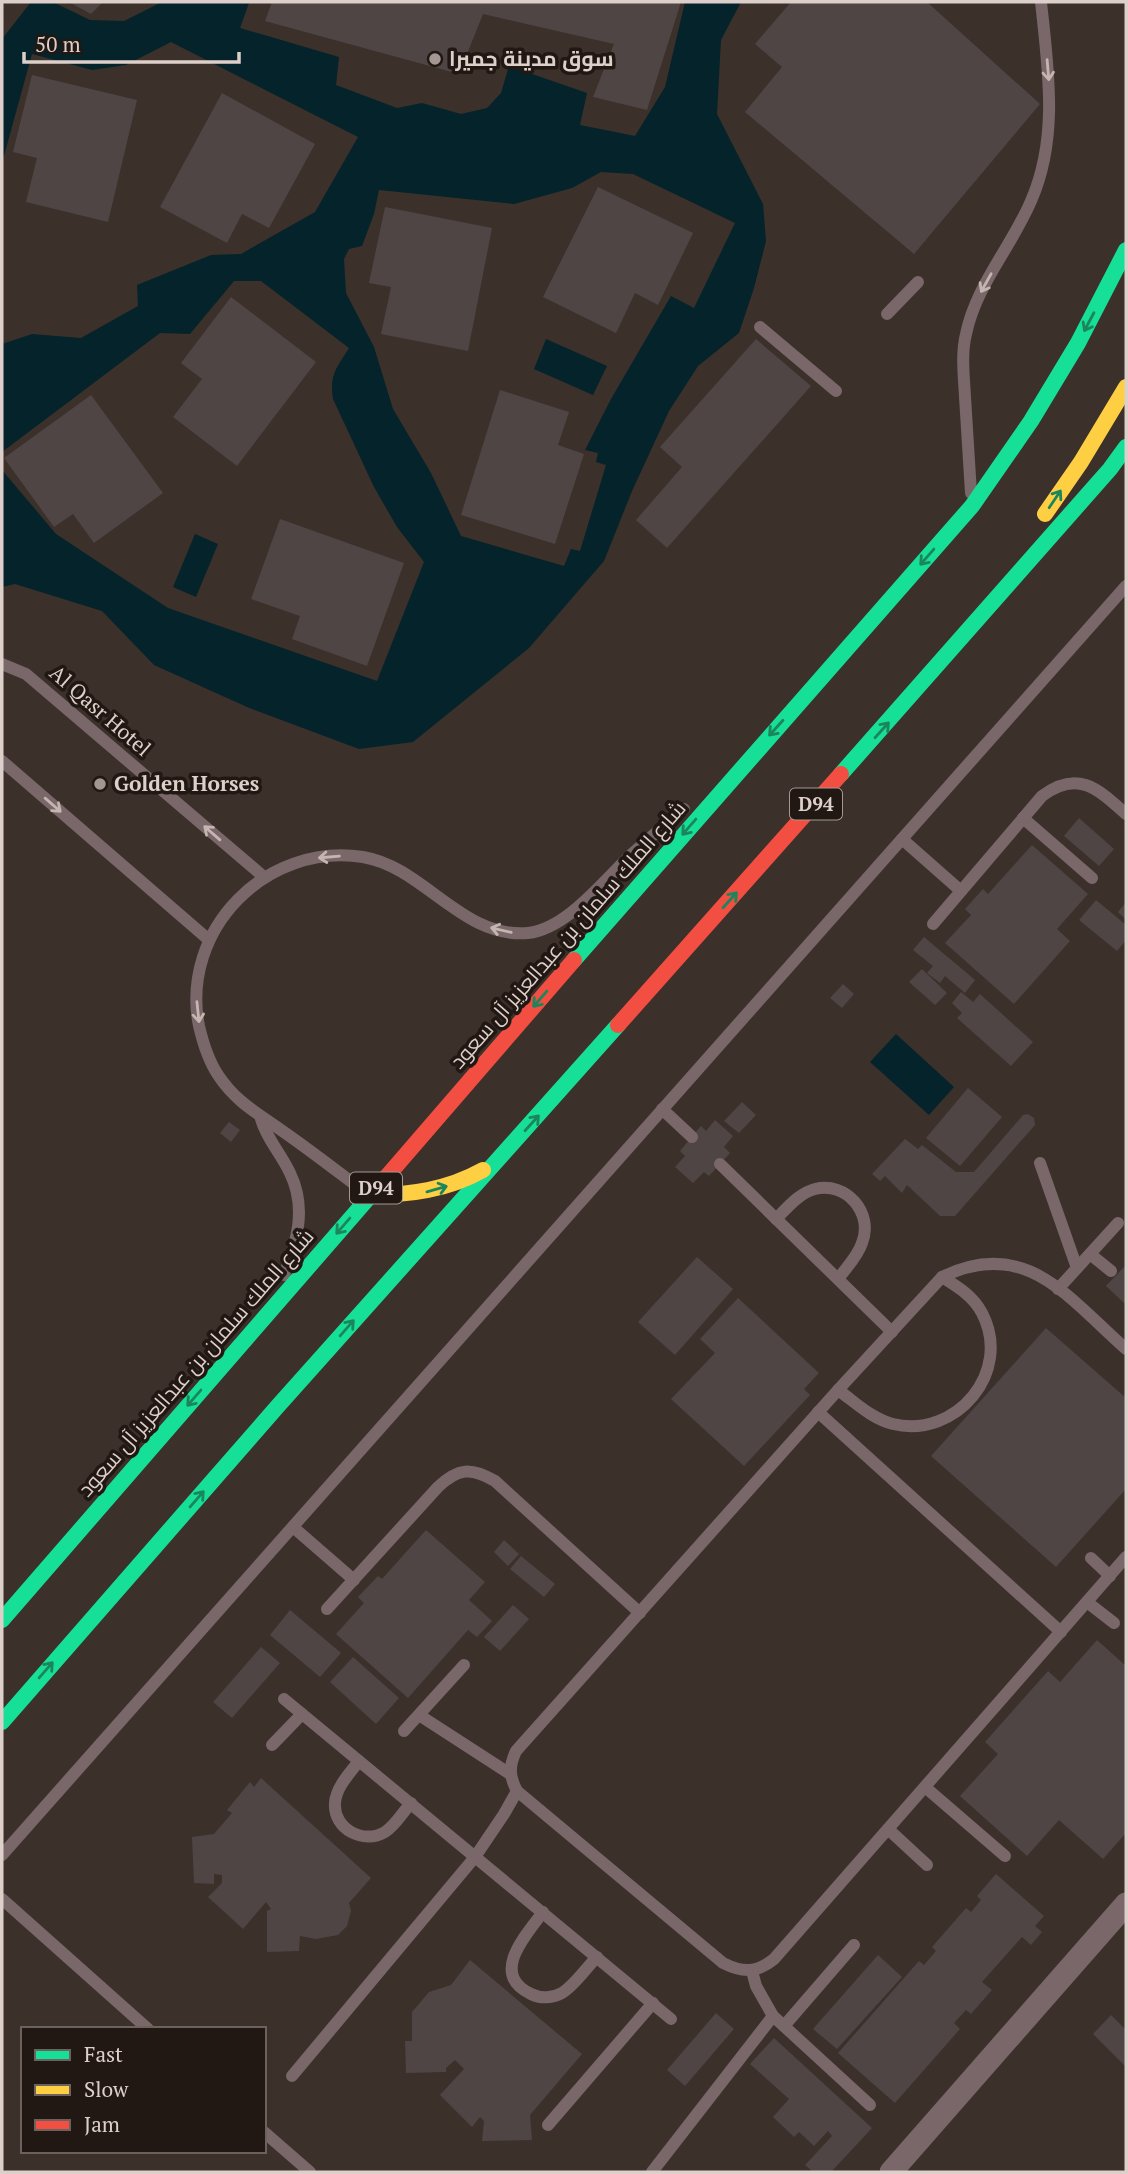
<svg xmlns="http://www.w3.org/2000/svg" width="1128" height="2174" font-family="'PT Serif',Cairo,serif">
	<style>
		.water { fill: #05232a; fill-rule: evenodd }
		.building { fill: #4f4545 }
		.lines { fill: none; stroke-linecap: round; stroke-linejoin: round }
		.lane { stroke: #79676a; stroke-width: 12 }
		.street { stroke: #79676a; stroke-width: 23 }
		.fast { stroke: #16e098; stroke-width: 16 }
		.slow { stroke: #ffcf43; stroke-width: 16 }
		.jam { stroke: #f24e42; stroke-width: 16 }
		.oneway { stroke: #c4b5b1 }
		.oneway2 { stroke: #1b865c }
		.poi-dot { fill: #a49791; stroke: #211813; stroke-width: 2.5 }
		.labels { text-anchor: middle; stroke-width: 7; stroke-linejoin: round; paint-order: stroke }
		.shield { fill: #211813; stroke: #a59892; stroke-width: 2 }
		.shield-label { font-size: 19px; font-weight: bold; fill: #ddcfc9 }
		.poi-label { font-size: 21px; font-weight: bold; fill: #ddcfc9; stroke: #211813; text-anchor: start }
		.street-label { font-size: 21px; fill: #ddcfc9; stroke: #211813 }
	</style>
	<rect width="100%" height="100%" fill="#3b302a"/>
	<g class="water">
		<path d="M 31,2 L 53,2 L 90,20 L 124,21 L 162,2 L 245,2 L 249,3 L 240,28 L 339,57 L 336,85 L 397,108 L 422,103 L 461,114 L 487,108 L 501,93 L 509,66 L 587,93 L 580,125 L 635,136 L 665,87 L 685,2 L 741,2 L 721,40 L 717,114 L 763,204 L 766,241 L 754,288 L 739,333 L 698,366 L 669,411 L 632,491 L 604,561 L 529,648 L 413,742 L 359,749 L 247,707 L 154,665 L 102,611 L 15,584 L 2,587 L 2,470 L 56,534 L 168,608 L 377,681 L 424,562 L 397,527 L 374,487 L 333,399 C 329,374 337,368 349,348 L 261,281 L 234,281 L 190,334 L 160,333 L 2,452 L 2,344 L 32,334 L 81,338 L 138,306 L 137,285 L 211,255 L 241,254 L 315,212 L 358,137 L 171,42 L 126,65 L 92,70 L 32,54 L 2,163 L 2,39 ZM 601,172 L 633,174 L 735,223 L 694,308 L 671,296 L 611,399 L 585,450 L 598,453 L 596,462 L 606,465 L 580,551 L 571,549 L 564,566 L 461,536 L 431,473 L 393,409 L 374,347 L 346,293 L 344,259 L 349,249 L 362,246 L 374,214 L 379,190 L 514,204 L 572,188 Z"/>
		<polygon points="546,339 607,366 593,395 534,369"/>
		<polygon points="195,534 218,544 196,597 173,587"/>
		<polygon points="896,1034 954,1087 929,1115 870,1062"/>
	</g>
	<g class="building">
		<polygon points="69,2 103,2 91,14"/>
		<polygon points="272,2 681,2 647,110 593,97 614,44 483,14 459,74 265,21"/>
		<polygon points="791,2 927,2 1040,104 914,254 745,112 782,67 755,44"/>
		<polygon points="32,75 137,100 108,222 26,202 37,158 13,152"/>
		<polygon points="222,93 315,144 269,228 242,214 227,243 160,207"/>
		<polygon points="598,187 693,233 658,305 635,293 616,333 543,297"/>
		<polygon points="385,207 492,228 468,351 381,334 391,287 369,283"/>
		<polygon points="231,297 316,362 237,466 173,417 202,379 181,363"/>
		<polygon points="756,339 811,386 667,548 636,520 682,467 660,447"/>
		<polygon points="500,390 569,412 558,445 584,454 555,544 461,515"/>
		<polygon points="91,395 163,493 94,543 73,514 54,527 4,458"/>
		<polygon points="280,519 404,563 367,666 292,639 300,616 251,599"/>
		<polygon points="1079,818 1114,849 1099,866 1064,836"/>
		<polygon points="1032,845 1088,894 1057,929 1070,941 1014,1004 945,943 971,915 965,909 983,889 988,894"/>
		<polygon points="1096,900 1126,925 1126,940 1117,951 1079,920"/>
		<polygon points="1126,902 1126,920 1118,912"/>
		<polygon points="924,937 975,980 965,993 945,976 940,983 927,973 933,966 913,950"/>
		<polygon points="922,969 947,993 935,1005 909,982"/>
		<polygon points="843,984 854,994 842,1008 830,998"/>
		<polygon points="961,992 973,1002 980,994 1033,1042 1011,1066 957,1018 962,1013 952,1003"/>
		<polygon points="968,1088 1002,1117 960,1166 926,1138"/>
		<polygon points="742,1102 756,1115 739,1133 724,1121"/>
		<polygon points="1028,1114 1034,1118 1035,1125 955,1216 940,1216 907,1185 902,1193 885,1176 880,1181 872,1174 905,1139 918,1149 922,1145 956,1172 974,1172 1023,1115"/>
		<polygon points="715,1120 733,1136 724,1147 730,1153 709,1176 704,1172 693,1183 675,1167 685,1156 680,1151 701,1126 706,1131"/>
		<polygon points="229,1122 240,1130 231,1142 220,1133"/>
		<polygon points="697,1257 733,1289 675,1355 638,1322"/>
		<polygon points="1124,1267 1126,1269 1126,1301 1124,1303 1106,1286"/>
		<polygon points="738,1298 819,1373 804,1389 810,1395 744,1466 671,1399 715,1353 700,1339"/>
		<polygon points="1046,1328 1126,1398 1126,1489 1056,1567 931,1456"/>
		<polygon points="426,1530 485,1582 469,1600 492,1621 477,1637 468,1630 408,1698 336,1634 364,1603 358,1597 378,1576 382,1579"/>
		<polygon points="504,1540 519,1554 508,1566 494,1552"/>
		<polygon points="521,1556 555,1584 544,1597 510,1569"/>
		<polygon points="513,1605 529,1619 500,1651 484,1637"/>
		<polygon points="290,1610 341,1653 320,1677 270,1635"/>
		<polygon points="1097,1640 1126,1666 1126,1833 1103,1859 1059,1820 1027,1856 960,1796 998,1754 985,1742 1048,1671 1060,1682"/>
		<polygon points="261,1647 280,1663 232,1718 213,1702"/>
		<polygon points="353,1657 399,1698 376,1724 330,1682"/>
		<polygon points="261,1778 371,1878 349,1903 351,1911 347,1926 338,1935 316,1939 300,1936 299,1951 267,1952 267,1911 271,1909 266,1902 243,1929 208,1897 222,1883 222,1875 214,1874 214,1884 194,1883 192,1837 214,1834 232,1813 227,1810 250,1782 254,1787"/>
		<polygon points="996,1874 1044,1916 1035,1926 1042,1932 1031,1945 1022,1937 982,1982 992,1990 971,2014 966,2010 954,2023 960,2029 895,2103 838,2053 919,1961 924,1965 936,1951 932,1947 966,1908 971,1912 981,1900 977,1896"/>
		<polygon points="878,1955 902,1977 837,2049 813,2029"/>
		<polygon points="470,1960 582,2054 530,2115 532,2140 482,2141 484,2121 480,2117 472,2127 440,2095 464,2069 455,2060 446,2068 446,2072 406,2073 405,2041 412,2041 412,2012 429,1992 451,1985"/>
		<polygon points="716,2013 734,2029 685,2086 667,2070"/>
		<polygon points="1111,2015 1126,2030 1126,2067 1093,2034"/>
		<polygon points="774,2038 872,2128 831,2172 813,2172 805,2165 832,2136 828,2131 814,2146 799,2132 794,2137 773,2117 789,2099 750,2064"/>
	</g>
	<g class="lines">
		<g class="lane">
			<polyline points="887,314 918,282"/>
			<polyline points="760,327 836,391"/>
			<path d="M 971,493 C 969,461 967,429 965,397 C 964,377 961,354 966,334 C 976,285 1012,246 1031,201 C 1059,137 1048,69 1041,2"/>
			<polyline points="2,664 26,674 264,877"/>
			<polyline points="2,761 209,940"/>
			<polyline points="1023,818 1092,878"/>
			<polyline points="902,839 961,891"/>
			<path d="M 933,924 L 1042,796 C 1078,769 1098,789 1126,814"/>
			<polyline points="662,1109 692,1137"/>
			<path d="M 261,1119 C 267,1140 281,1153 290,1173 C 307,1208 297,1241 284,1275"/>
			<polyline points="1040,1163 1077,1268"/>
			<polyline points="720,1164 892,1332"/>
			<path d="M 366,1193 C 338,1172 310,1150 281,1130 C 256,1112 236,1102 218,1075 C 208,1060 203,1043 199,1026 C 180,930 266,842 363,857 C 424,867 462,939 528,933 C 567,929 604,880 632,854 C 648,839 666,824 684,809"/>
			<path d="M 776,1219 C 787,1208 799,1193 815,1189 C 846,1181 874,1213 862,1243 C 858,1256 846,1268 838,1279"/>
			<polyline points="1090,1254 1111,1271"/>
			<polyline points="1058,1289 1118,1223"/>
			<path d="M 1126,1349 C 1068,1298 1026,1236 942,1277 L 838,1390 L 516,1751 C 509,1766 509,1776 517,1791 L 723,1963 C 743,1973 757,1973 774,1959 L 1126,1557"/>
			<path d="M 838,1390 C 855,1402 872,1419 893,1424 C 956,1439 1013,1372 982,1313 C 973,1296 958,1287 942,1277"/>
			<polyline points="818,1412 1061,1632"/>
			<polyline points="293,1527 354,1580"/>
			<polyline points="1091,1558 1110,1576"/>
			<polyline points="1087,1602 1114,1623"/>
			<path d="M 327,1609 L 438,1487 C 458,1468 471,1467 495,1481 L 640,1613"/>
			<polyline points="284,1699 671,2019"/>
			<polyline points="419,1715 510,1774"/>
			<polyline points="404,1731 464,1665"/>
			<polyline points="272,1745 302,1714"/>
			<path d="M 359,1761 C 350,1773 336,1787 335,1803 C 333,1829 364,1845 385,1832 C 395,1826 403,1812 411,1803"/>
			<polyline points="925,1787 1005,1856"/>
			<polyline points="888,1829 927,1865"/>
			<polyline points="2,1855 1126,586"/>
			<polyline points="2,1899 148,2029"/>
			<path d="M 543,1912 C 526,1935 489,1974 531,1994 C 541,1999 553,1998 562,1993 C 575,1985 586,1968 597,1957"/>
			<polyline points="752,1971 756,1986 773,2016 870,2105"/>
			<polyline points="784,2026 854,1945"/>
			<polyline points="292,2076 475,1857 504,1814 517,1791"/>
			<polyline points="548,2125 653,2003"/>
			<polyline points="264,2132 310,2172"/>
			<polyline points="652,2172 773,2016"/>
		</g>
		<polyline class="street" points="891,2172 1126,1904"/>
		<g class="fast">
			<polyline points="841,774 1110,469 1126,447"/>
			<polyline points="574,960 972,506 1031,421 1078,343 1126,250"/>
			<polyline points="2,1620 370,1196"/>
			<polyline points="2,1722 277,1407 618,1025"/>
		</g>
		<g class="slow">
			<polyline points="1045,514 1081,462 1126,387"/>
			<path d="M 370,1195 C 410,1195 447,1190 483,1170"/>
		</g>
		<g class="jam">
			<polyline points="618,1025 841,774"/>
			<polyline points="370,1196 574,960"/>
		</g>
	</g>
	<defs><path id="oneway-shaft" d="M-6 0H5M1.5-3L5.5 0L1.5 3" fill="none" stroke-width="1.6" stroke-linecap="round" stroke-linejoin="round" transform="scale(1.75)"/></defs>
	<g class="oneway">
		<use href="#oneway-shaft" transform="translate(1048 70) rotate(85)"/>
		<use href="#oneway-shaft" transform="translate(986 283) rotate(119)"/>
		<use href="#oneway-shaft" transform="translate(53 805) rotate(41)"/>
		<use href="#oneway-shaft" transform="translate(212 833) rotate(-139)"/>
		<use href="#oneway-shaft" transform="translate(329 857) rotate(175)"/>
		<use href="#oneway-shaft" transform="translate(501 930) rotate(-167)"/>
		<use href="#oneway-shaft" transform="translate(198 1012) rotate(84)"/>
	</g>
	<g class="oneway2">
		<use href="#oneway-shaft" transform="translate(1089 322) rotate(118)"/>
		<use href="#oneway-shaft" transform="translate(1055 499) rotate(-56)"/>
		<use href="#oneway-shaft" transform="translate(927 557) rotate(131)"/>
		<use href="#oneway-shaft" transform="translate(776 728) rotate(132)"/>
		<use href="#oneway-shaft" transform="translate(882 730) rotate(-48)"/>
		<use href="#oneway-shaft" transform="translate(689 827) rotate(131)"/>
		<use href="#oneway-shaft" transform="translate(730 900) rotate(-48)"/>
		<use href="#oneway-shaft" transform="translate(540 999) rotate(131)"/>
		<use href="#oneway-shaft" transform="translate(532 1123) rotate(-48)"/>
		<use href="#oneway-shaft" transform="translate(437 1189) rotate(-16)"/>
		<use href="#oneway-shaft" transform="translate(343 1226) rotate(131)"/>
		<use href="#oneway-shaft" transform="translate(347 1328) rotate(-49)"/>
		<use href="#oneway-shaft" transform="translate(194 1398) rotate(131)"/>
		<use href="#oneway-shaft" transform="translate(197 1499) rotate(-49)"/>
		<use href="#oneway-shaft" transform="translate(46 1670) rotate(-49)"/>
	</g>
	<g class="poi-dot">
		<circle cx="435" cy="59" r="7"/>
		<circle cx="100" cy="784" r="7"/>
	</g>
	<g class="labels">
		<g class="shield">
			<rect x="790" y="788.5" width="52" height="31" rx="5"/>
			<rect x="350" y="1172.5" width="52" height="31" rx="5"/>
		</g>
		<g class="shield-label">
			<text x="816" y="811">D94</text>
			<text x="376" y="1195">D94</text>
		</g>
		<g class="poi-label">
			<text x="449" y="66">سوق مدينة جميرا</text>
			<text x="114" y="791">Golden Horses</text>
		</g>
		<g class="street-label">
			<text transform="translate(100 711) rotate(41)" y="7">Al Qasr Hotel</text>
			<text transform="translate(568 935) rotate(-49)" y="7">شارع الملك سلمان بن عبدالعزيز آل سعود</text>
			<text transform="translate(196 1363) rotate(-49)" y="7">شارع الملك سلمان بن عبدالعزيز آل سعود</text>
		</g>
	</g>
	<rect width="1128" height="2174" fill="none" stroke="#ddcfc9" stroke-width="7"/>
	<rect x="21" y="2027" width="245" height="126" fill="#211813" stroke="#6c615c" stroke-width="2"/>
	<rect x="35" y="2050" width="35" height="10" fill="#16e098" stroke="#6c615c" stroke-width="2"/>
	<text x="84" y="2062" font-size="21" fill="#ddcfc9">Fast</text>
	<rect x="35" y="2085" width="35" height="10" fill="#ffcf43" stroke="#6c615c" stroke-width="2"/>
	<text x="84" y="2097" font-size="21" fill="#ddcfc9">Slow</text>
	<rect x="35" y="2120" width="35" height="10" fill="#f24e42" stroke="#6c615c" stroke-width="2"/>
	<text x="84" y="2132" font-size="21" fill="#ddcfc9">Jam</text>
	<path d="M24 52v10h215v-10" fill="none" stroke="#ddcfc9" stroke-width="3.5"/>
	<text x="35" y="52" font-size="21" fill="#ddcfc9" stroke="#211813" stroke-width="5" paint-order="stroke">50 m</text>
</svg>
